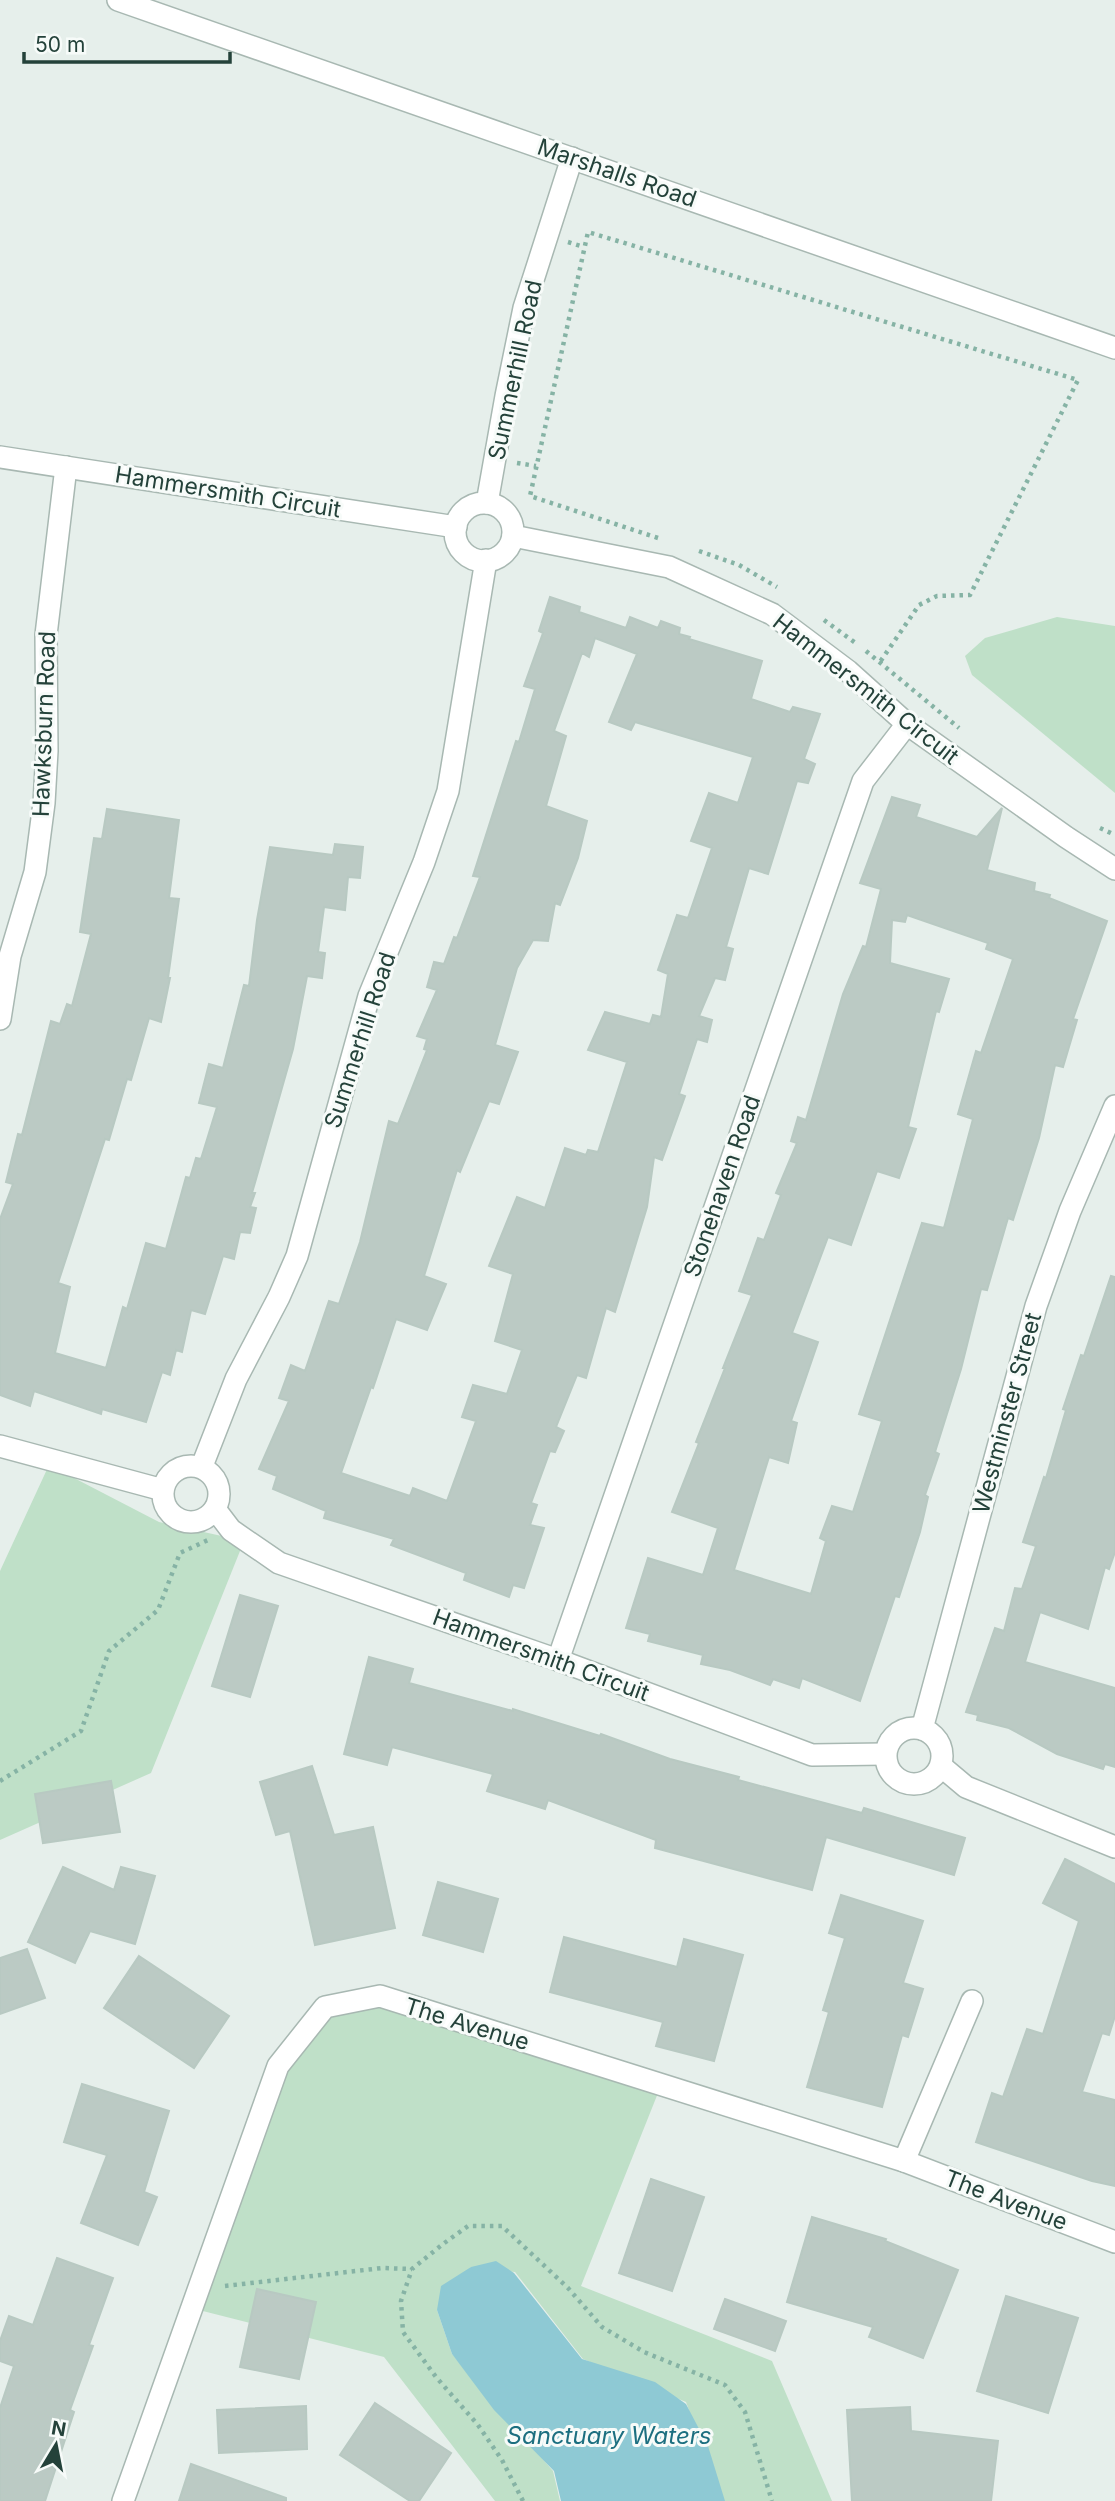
<svg xmlns="http://www.w3.org/2000/svg" width="1115" height="2501" font-family="Inter,sans-serif">
	<style>
		.green { fill: #bfe0c8 }
		.water { fill: #8ec9d4 }
		.building { fill: #bbcac4; stroke: #b8c9c2; stroke-width: 2; fill-rule: evenodd }
		.lines { fill: none; stroke-linecap: round; stroke-linejoin: round }
		.minor-casing { stroke: #a8b8b2; stroke-width: 24 }
		.tertiary-casing { stroke: #a8b8b2; stroke-width: 24 }
		.path { stroke: #86b3a5; stroke-width: 4.5; stroke-dasharray: 3.5 5; stroke-linecap: butt }
		.minor { stroke: #fff; stroke-width: 21 }
		.tertiary { stroke: #fff; stroke-width: 21 }
		.labels { text-anchor: middle; stroke-width: 6; stroke-linejoin: round; paint-order: stroke }
		.street-label { font-size: 23px; fill: #24423a; stroke: #f7fbf9 }
		.water-label { font-size: 24px; font-style: italic; fill: #1c6f80; stroke: #f7fbf9 }
	</style>
	<rect width="100%" height="100%" fill="#e6efeb"/>
	<g class="green">
		<polygon points="1057,617 1115,626 1115,793 972,675 965,656 985,638"/>
		<polygon points="49,1465 159,1522 244,1541 151,1773 0,1840 0,1571"/>
		<polygon points="380,1996 658,2093 581,2286 772,2361 832,2501 722,2501 686,2402 583,2359 515,2272 471,2267 437,2310 452,2354 553,2471 560,2501 495,2501 384,2357 191,2308 279,2066 325,2007"/>
	</g>
	<polygon class="water" points="496,2261 514,2273 582,2359 655,2382 686,2404 708,2446 725,2501 561,2501 554,2471 494,2410 452,2354 437,2310 441,2286 471,2267"/>
	<g class="building">
		<path d="M 550,597 L 580,607 L 579,612 L 626,628 L 630,617 L 658,628 L 661,621 L 680,628 L 679,634 L 690,637 L 689,639 L 762,661 L 751,699 L 790,712 L 793,707 L 820,714 L 804,759 L 815,764 L 808,783 L 797,781 L 768,874 L 749,868 L 726,947 L 733,949 L 725,980 L 715,978 L 699,1016 L 712,1020 L 707,1042 L 697,1039 L 679,1094 L 685,1096 L 662,1160 L 654,1157 L 647,1207 L 615,1312 L 606,1308 L 586,1378 L 577,1375 L 556,1427 L 564,1431 L 555,1452 L 550,1451 L 531,1503 L 537,1505 L 530,1525 L 544,1528 L 524,1588 L 513,1585 L 509,1597 L 464,1580 L 466,1573 L 391,1545 L 394,1539 L 324,1518 L 326,1511 L 273,1489 L 277,1476 L 259,1469 L 289,1401 L 279,1398 L 291,1365 L 305,1371 L 329,1301 L 339,1304 L 360,1242 L 389,1121 L 398,1124 L 427,1050 L 424,1049 L 427,1039 L 417,1036 L 437,990 L 427,987 L 434,962 L 444,964 L 454,937 L 457,938 L 480,877 L 473,876 L 516,741 L 519,742 L 535,689 L 524,686 L 543,633 L 539,631 ZM 595,638 L 637,654 L 609,722 L 631,730 L 635,722 L 753,757 L 738,803 L 709,793 L 691,841 L 712,848 L 688,918 L 677,915 L 658,970 L 668,974 L 661,1017 L 653,1015 L 650,1024 L 605,1012 L 588,1050 L 627,1062 L 598,1152 L 588,1150 L 586,1155 L 565,1148 L 545,1208 L 517,1197 L 489,1266 L 513,1274 L 495,1341 L 522,1350 L 507,1394 L 473,1385 L 462,1417 L 476,1421 L 447,1501 L 413,1488 L 410,1496 L 341,1473 L 371,1387 L 373,1388 L 396,1319 L 427,1330 L 446,1284 L 424,1276 L 457,1170 L 460,1172 L 489,1101 L 499,1104 L 518,1052 L 495,1045 L 517,968 L 533,940 L 548,941 L 555,903 L 560,905 L 578,858 L 587,821 L 546,806 L 566,736 L 554,731 L 582,653 L 589,657 Z"/>
		<path d="M 892,797 L 920,805 L 916,817 L 977,837 L 1002,808 L 987,870 L 1035,883 L 1034,891 L 1050,895 L 1049,898 L 1107,921 L 1073,1019 L 1077,1020 L 1063,1067 L 1055,1065 L 1039,1138 L 1013,1220 L 1008,1218 L 987,1290 L 981,1289 L 961,1369 L 935,1452 L 939,1454 L 925,1495 L 928,1497 L 920,1532 L 899,1597 L 895,1596 L 860,1701 L 802,1678 L 799,1688 L 773,1679 L 770,1685 L 730,1670 L 701,1664 L 703,1655 L 648,1641 L 650,1634 L 626,1628 L 648,1558 L 703,1575 L 718,1528 L 672,1512 L 699,1443 L 696,1442 L 725,1368 L 723,1368 L 752,1295 L 739,1291 L 758,1238 L 764,1240 L 781,1195 L 776,1193 L 797,1143 L 791,1141 L 798,1117 L 806,1120 L 843,994 L 863,946 L 866,947 L 881,889 L 860,883 ZM 907,915 L 988,943 L 986,949 L 1013,959 L 981,1053 L 976,1051 L 958,1114 L 973,1119 L 944,1228 L 922,1223 L 859,1414 L 882,1421 L 853,1512 L 832,1506 L 820,1538 L 826,1541 L 811,1594 L 734,1570 L 769,1457 L 788,1463 L 797,1423 L 791,1421 L 818,1342 L 792,1333 L 828,1237 L 851,1245 L 877,1171 L 899,1178 L 916,1129 L 908,1127 L 936,1011 L 939,1012 L 949,979 L 890,963 L 892,920 L 905,922 Z"/>
		<polygon points="107,809 179,820 169,898 179,899 168,978 170,978 161,1022 149,1018 131,1080 127,1079 109,1140 105,1139 58,1283 70,1287 55,1353 106,1368 123,1307 127,1309 146,1243 166,1249 186,1177 190,1178 196,1158 201,1159 217,1107 199,1103 209,1064 223,1068 244,985 249,986 257,920 270,847 333,855 335,844 363,847 360,878 348,877 345,910 324,907 318,952 325,953 322,978 307,976 293,1049 252,1193 255,1193 250,1207 256,1208 250,1233 240,1232 234,1259 223,1256 205,1314 191,1310 182,1352 176,1350 170,1375 162,1372 146,1422 102,1409 101,1414 34,1391 30,1406 0,1395 0,1219 13,1184 6,1182 18,1134 22,1135 51,1021 60,1024 67,1004 72,1006 91,934 80,932 94,838 102,839"/>
		<polygon points="1111,1276 1115,1277 1115,1552 1109,1569 1105,1567 1088,1629 1040,1612 1025,1662 1115,1688 1115,1767 1105,1764 1103,1769 1057,1754 1009,1728 977,1720 978,1715 966,1712 995,1628 1004,1631 1015,1588 1022,1589 1036,1546 1023,1542 1044,1477 1046,1478 1066,1410 1063,1409 1081,1355 1084,1356"/>
		<polygon points="240,1595 278,1606 250,1697 212,1686"/>
		<polygon points="369,1657 413,1669 409,1683 513,1711 513,1709 600,1736 601,1734 670,1759 739,1777 738,1780 862,1813 864,1808 965,1838 954,1875 826,1837 812,1890 655,1848 656,1840 548,1800 545,1809 487,1791 493,1774 392,1747 387,1765 344,1754"/>
		<polygon points="312,1766 334,1835 373,1827 395,1928 315,1945 290,1831 276,1835 260,1782"/>
		<polygon points="111,1781 120,1832 43,1843 35,1794"/>
		<polygon points="1065,1859 1115,1884 1115,2016 1109,2035 1102,2033 1082,2092 1115,2100 1115,2186 1092,2181 976,2142 992,2093 1003,2097 1027,2029 1043,2034 1079,1921 1043,1903"/>
		<polygon points="63,1867 114,1890 121,1867 155,1876 135,1944 90,1931 75,1963 28,1942"/>
		<polygon points="438,1882 498,1899 483,1952 423,1935"/>
		<polygon points="841,1895 923,1921 903,1983 923,1989 908,2037 902,2035 882,2107 807,2087 829,2012 823,2010 845,1938 829,1933"/>
		<polygon points="564,1937 677,1967 684,1939 743,1955 714,2061 656,2046 663,2022 550,1992"/>
		<polygon points="27,1949 45,1998 0,2014 0,1958"/>
		<polygon points="139,1956 229,2016 194,2068 104,2008"/>
		<polygon points="82,2084 169,2111 144,2192 157,2197 138,2245 81,2223 107,2155 64,2142"/>
		<polygon points="651,2179 704,2197 672,2291 619,2273"/>
		<polygon points="812,2217 886,2239 885,2241 958,2270 923,2358 869,2337 873,2327 787,2302"/>
		<polygon points="57,2258 113,2278 89,2345 93,2346 70,2410 74,2412 45,2501 0,2501 0,2408 14,2366 0,2361 0,2341 9,2316 33,2325"/>
		<polygon points="257,2289 316,2302 299,2379 240,2367"/>
		<polygon points="1006,2296 1078,2318 1048,2413 977,2391"/>
		<polygon points="725,2299 786,2321 775,2351 714,2329"/>
		<polygon points="375,2403 451,2453 419,2501 410,2501 340,2455"/>
		<polygon points="306,2406 307,2449 219,2453 217,2410"/>
		<polygon points="910,2407 911,2431 998,2441 991,2501 852,2501 847,2410"/>
		<polygon points="191,2464 286,2498 286,2501 179,2501"/>
	</g>
	<g class="lines">
		<g class="minor-casing">
			<g id="minor">
				<polyline points="0,457 456,527"/>
				<polyline points="487,503 506,396 524,308 572,158"/>
				<circle cx="484" cy="532" r="29"/>
				<polyline points="513,536 669,567 772,614 848,671 907,724 1066,837 1115,869"/>
				<polyline points="0,1019 10,956 35,872 44,803 47,751 46,635 66,467"/>
				<polyline points="0,1446 163,1490"/>
				<polyline points="202,1466 236,1379 279,1297 297,1256 369,996 424,862 448,791 486,560"/>
				<circle cx="191" cy="1494" r="28"/>
				<polyline points="215,1509 231,1530 279,1563 558,1660 812,1755 885,1754"/>
				<polyline points="558,1660 863,781 907,724"/>
				<circle cx="914" cy="1756" r="28"/>
				<polyline points="922,1729 1036,1306 1070,1211 1115,1106"/>
				<polyline points="941,1766 966,1787 1115,1847"/>
				<polyline points="904,2161 972,2001"/>
				<polyline points="123,2501 278,2066 325,2007 380,1996 904,2161 1115,2242"/>
			</g>
		</g>
		<g class="tertiary-casing">
			<polyline id="tertiary" points="118,0 1115,348"/>
		</g>
		<g class="path">
			<polyline points="568,242 584,247"/>
			<polyline points="517,463 536,466"/>
			<polyline points="658,538 530,496 588,232 1078,380 970,595 937,596 919,605 880,662"/>
			<polyline points="699,551 739,565 777,587"/>
			<polyline points="824,620 857,644"/>
			<polyline points="866,651 959,728"/>
			<polyline points="1100,828 1115,835"/>
			<polyline points="0,1781 81,1731 109,1651 158,1610 180,1553 208,1540"/>
			<polyline points="225,2286 382,2268 412,2269"/>
			<polyline points="523,2501 502,2460 478,2425 436,2377 403,2332 401,2301 412,2269 443,2244 468,2226 502,2226 568,2288 602,2327 644,2352 725,2385 745,2412 772,2501"/>
		</g>
		<use href="#minor" class="minor"/>
		<use href="#tertiary" class="tertiary"/>
	</g>
	<g class="labels">
		<g class="street-label">
			<text transform="translate(617 173) rotate(19)" y="8">Marshalls Road</text>
			<text transform="translate(515 370) rotate(-78)" y="8">Summerhill Road</text>
			<text transform="translate(228 492) rotate(9)" y="8">Hammersmith Circuit</text>
			<text transform="translate(866 689) rotate(38)" y="8">Hammersmith Circuit</text>
			<text transform="translate(44 724) rotate(-88)" y="8">Hawksburn Road</text>
			<text transform="translate(360 1040) rotate(-72)" y="8">Summerhill Road</text>
			<text transform="translate(722 1186) rotate(-71)" y="8">Stonehaven Road</text>
			<text transform="translate(1007 1413) rotate(-75)" y="8">Westminster Street</text>
			<text transform="translate(541 1655) rotate(20)" y="8">Hammersmith Circuit</text>
			<text transform="translate(467 2024) rotate(17)" y="8">The Avenue</text>
			<text transform="translate(1006 2200) rotate(21)" y="8">The Avenue</text>
		</g>
		<g class="water-label">
			<text x="609" y="2444">Sanctuary Waters</text>
		</g>
	</g>
	<g transform="translate(56 2445) rotate(10)" stroke="#f7fbf9" stroke-width="5" paint-order="stroke">
	<path d="M0-5L12 26L0 18L-12 26Z" fill="#24423a"/>
	<text y="-10" font-size="19" font-weight="bold" text-anchor="middle" fill="#24423a">N</text>
	</g>
	<path d="M24 52v10h206v-10" fill="none" stroke="#24423a" stroke-width="3.5"/>
	<text x="35" y="52" font-size="21" fill="#24423a" stroke="#f7fbf9" stroke-width="5" paint-order="stroke">50 m</text>
</svg>
